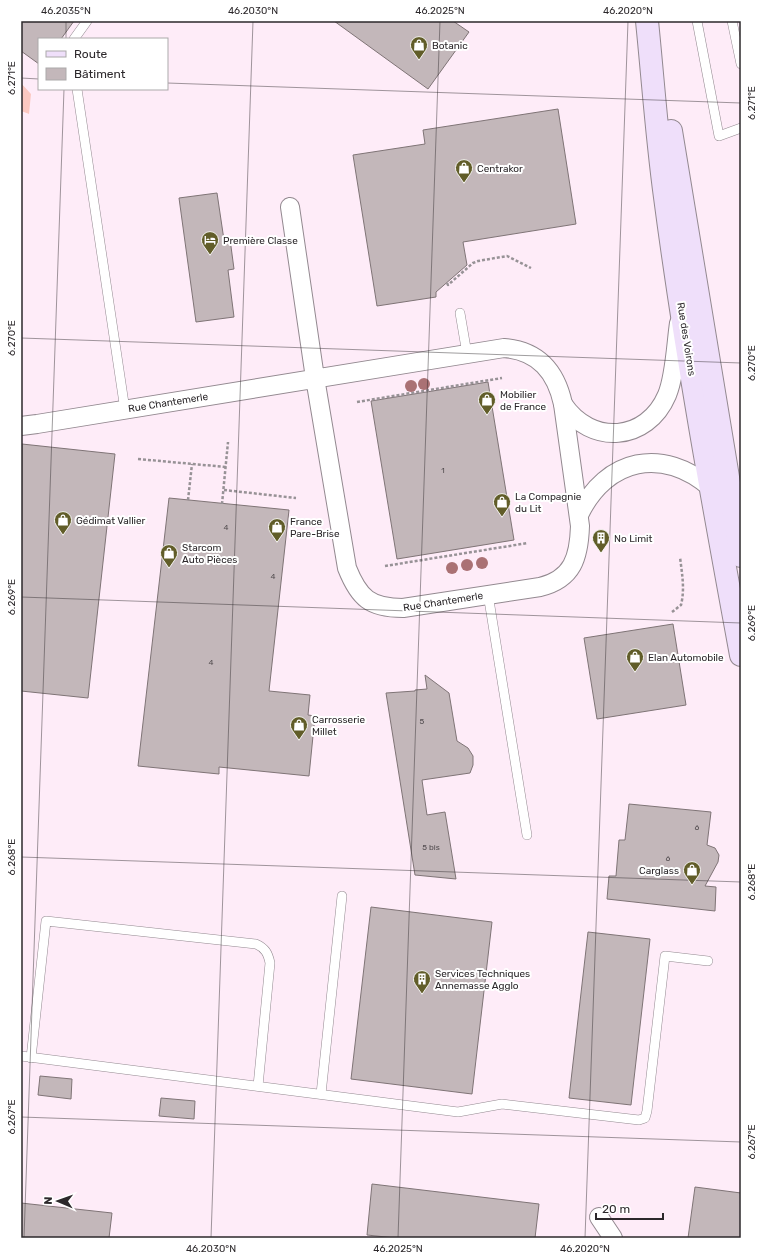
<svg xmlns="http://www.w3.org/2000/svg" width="762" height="1259" font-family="Rubik,sans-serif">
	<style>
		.built { fill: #feecf8; fill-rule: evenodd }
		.green { fill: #fbc8c1 }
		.building { fill: #c3b7ba; stroke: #7f7476 }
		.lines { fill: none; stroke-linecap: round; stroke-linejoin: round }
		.lane-casing { stroke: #938990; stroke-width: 10 }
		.street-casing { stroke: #938990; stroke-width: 20 }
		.secondary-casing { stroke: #938990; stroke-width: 24 }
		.path { stroke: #979296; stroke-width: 2.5; stroke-dasharray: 3 2; stroke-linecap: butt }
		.lane { stroke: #fff; stroke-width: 9 }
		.street { stroke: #fff; stroke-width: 18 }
		.secondary { stroke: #efdffa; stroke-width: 22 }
		.tree { fill: #aa7174 }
		.ticks { fill: none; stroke: #2c282b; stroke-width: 1; stroke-opacity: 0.45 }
		.labels { text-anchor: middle; stroke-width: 4; stroke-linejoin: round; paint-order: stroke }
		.number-label { font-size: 8px; fill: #524c4f }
		.poi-label { font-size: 10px; fill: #2c282b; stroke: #fff; text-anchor: start }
		.street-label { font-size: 10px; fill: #2c282b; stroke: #fff }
		.neatline { fill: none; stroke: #2c282b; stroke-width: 1.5 }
		.ticks-label { font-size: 10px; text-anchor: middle; fill: #2c282b }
	</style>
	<rect width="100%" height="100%" fill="#fff9fd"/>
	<path class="built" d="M 21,21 L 741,21 L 741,1238 L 21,1238 L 21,111 L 28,114 L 24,85 L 21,83 ZM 39,39 L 167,39 L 167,89 L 39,89 Z"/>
	<polygon class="green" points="21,83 31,94 29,114 21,111"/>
	<g class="building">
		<polygon points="21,21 74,21 61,39 39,39 39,64 21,51"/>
		<polygon points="334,21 453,21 469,32 428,89"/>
		<polygon points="558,109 576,224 463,242 467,265 436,292 436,297 377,306 353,155 425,144 423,130"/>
		<polygon points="217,193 224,240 230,239 234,269 228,270 234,317 196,322 179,198"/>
		<polygon points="488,382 514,540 397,559 371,401"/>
		<polygon points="22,444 115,454 88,698 21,691"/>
		<polygon points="169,498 289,510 269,691 310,695 308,715 315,716 309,776 219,767 219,774 138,766"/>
		<polygon points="673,624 686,705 597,719 584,638"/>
		<polygon points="425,675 449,693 457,741 468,748 473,756 473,765 470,773 422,780 427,815 445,812 456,879 415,875 386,693 415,691 415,690 427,689"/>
		<polygon points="629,804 711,812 707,845 715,848 719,855 718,862 705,886 716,887 715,911 607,899 609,876 616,876 619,840 625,840"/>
		<polygon points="371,907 492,922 472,1094 351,1079"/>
		<polygon points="588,932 650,939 631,1105 569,1098"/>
		<polygon points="40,1076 72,1079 71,1099 38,1095"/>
		<polygon points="161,1098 195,1101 194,1119 159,1116"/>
		<polygon points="372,1184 539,1204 535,1238 395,1238 367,1235"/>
		<polygon points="695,1187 741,1193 741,1238 688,1238"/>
		<polygon points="21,1203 112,1213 109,1238 21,1238"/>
	</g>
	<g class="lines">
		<g class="lane-casing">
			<g id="lane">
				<polyline points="697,21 719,136 741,128"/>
				<polyline points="732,21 741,64"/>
				<polyline points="74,39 87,21"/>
				<polyline points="77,89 125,410"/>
				<polyline points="460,313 467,354"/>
				<polyline points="488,594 527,835"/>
				<polyline points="21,1056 458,1112 502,1104 639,1120 645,1118 647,1111 665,956 708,961"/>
				<path d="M 31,1058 L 46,921 L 256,944 C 265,948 268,953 270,963 L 258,1086"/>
				<polyline points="321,1094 342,896"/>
			</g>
		</g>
		<g class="street-casing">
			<g id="street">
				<path d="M 563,404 C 591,446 647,442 667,395 C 675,376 676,343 679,323"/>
				<path d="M 21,426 L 37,424 L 504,348 C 539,351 556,372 563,404 L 580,526 C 579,557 573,579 540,587 L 403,608 C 370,608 359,598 347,568 L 315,378 L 290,207"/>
				<path d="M 579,515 C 606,458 663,446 711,488"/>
				<polyline points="599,1217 613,1238"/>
			</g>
		</g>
		<g class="secondary-casing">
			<g id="secondary">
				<path d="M 647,21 C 653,80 657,139 665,197 C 685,350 713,503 741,655"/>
				<polyline points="671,131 741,556"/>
			</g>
		</g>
		<g class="path">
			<polyline points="447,283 448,285 473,263 478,261 507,256 531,268"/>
			<polyline points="357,402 502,378"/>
			<polyline points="138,459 226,467"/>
			<polyline points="224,490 296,498"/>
			<polyline points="188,500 192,464"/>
			<polyline points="222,504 228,442"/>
			<polyline points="385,566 528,543"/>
			<path d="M 672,612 L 681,605 C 685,589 682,574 680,557"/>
		</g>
		<use href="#lane" class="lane"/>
		<use href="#street" class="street"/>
		<use href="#secondary" class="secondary"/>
	</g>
	<g class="tree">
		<circle cx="424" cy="384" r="6"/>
		<circle cx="411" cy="386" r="6"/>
		<circle cx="482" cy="563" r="6"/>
		<circle cx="467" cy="565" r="6"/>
		<circle cx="452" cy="568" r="6"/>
	</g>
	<path class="ticks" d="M 66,39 L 66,21M 21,78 L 39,79M 167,83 L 741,103M 21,338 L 741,363M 21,597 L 741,623M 21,857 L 741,882M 21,1117 L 741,1142M 24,1238 L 64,89M 211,1238 L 253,21M 398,1238 L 440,21M 585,1238 L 628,21"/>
	<defs>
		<g id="shop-pin" transform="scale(0.9)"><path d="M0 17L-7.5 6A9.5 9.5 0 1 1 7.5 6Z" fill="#615d29" stroke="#fff"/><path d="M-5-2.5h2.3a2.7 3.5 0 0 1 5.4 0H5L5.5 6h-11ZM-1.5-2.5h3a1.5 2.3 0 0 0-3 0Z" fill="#fff"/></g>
		<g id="hotel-pin" transform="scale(0.9)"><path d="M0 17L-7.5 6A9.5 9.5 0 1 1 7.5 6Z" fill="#615d29" stroke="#fff"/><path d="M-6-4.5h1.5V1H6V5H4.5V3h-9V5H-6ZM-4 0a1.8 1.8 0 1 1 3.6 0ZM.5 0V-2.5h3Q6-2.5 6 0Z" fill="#fff"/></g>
		<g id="building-pin" transform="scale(0.9)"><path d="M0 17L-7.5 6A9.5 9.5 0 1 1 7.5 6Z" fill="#615d29" stroke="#fff"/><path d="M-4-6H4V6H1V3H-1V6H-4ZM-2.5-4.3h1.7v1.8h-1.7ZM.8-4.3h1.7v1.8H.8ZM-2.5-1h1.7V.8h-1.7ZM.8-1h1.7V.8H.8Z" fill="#fff"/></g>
	</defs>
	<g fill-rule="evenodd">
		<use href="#shop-pin" x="419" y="45"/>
		<use href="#shop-pin" x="464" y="168"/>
		<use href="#hotel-pin" x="210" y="240"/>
		<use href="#shop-pin" x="487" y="400"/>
		<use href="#shop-pin" x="502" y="502"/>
		<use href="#shop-pin" x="63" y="520"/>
		<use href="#shop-pin" x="277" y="527"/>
		<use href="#building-pin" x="601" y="538"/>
		<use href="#shop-pin" x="169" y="553"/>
		<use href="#shop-pin" x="635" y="657"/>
		<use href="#shop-pin" x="299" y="725"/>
		<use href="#shop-pin" x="692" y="870"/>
		<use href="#building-pin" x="422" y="979"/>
	</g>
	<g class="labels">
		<g class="number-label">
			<text x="443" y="473">1</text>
			<text x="226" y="530">4</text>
			<text x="273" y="579">4</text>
			<text x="211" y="665">4</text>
			<text x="422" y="724">5</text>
			<text x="697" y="830">6</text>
			<text x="431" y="850">5 bis</text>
			<text x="668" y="861">6</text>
		</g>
		<g class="poi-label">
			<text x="432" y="49">Botanic</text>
			<text x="477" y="172">Centrakor</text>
			<text x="223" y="244">Première Classe</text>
			<text x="500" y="398">Mobilier<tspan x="500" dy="12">de France</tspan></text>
			<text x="515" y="500">La Compagnie<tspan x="515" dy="12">du Lit</tspan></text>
			<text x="76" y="524">Gédimat Vallier</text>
			<text x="290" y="525">France<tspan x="290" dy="12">Pare-Brise</tspan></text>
			<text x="614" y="542">No Limit</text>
			<text x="182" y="551">Starcom<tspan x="182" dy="12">Auto Pièces</tspan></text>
			<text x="648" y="661">Elan Automobile</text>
			<text x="312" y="723">Carrosserie<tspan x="312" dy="12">Millet</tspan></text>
			<text x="679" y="874" text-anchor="end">Carglass</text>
			<text x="435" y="977">Services Techniques<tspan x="435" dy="12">Annemasse Agglo</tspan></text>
		</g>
		<g class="street-label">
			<text transform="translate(687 339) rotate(81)" y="4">Rue des Voirons</text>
			<text transform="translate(168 402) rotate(-9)" y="4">Rue Chantemerle</text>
			<text transform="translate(443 601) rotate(-9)" y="4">Rue Chantemerle</text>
		</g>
	</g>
	<rect width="762" height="1259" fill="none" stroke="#ffffff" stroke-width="44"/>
	<rect x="38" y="38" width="130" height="52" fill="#ffffff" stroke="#aba9aa"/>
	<rect x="46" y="51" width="20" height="6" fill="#efdffa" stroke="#aba9aa"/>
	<text x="74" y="58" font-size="12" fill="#2c282b">Route</text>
	<rect x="46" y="68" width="20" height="12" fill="#c3b7ba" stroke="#aba9aa"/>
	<text x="74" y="78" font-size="12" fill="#2c282b">Bâtiment</text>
	<g transform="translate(58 1201) rotate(272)" stroke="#ffffff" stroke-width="3" paint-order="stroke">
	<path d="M0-3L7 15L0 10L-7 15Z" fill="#2c282b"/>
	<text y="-6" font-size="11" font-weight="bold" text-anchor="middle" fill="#2c282b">N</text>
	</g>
	<path d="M596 1213v6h67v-6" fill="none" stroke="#2c282b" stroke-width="2"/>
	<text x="602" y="1213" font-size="12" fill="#2c282b" stroke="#ffffff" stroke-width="3" paint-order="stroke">20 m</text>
	<rect x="22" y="22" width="718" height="1215" class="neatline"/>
	<g class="ticks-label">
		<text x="66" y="14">46.2035°N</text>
		<text x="253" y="14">46.2030°N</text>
		<text x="440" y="14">46.2025°N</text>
		<text x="628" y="14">46.2020°N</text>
		<text transform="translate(11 78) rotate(-90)" y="4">6.271°E</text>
		<text transform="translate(751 103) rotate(-90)" y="4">6.271°E</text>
		<text transform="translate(11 338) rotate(-90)" y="4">6.270°E</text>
		<text transform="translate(751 363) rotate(-90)" y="4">6.270°E</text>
		<text transform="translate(11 597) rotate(-90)" y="4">6.269°E</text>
		<text transform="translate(751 623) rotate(-90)" y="4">6.269°E</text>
		<text transform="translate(11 857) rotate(-90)" y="4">6.268°E</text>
		<text transform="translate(751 882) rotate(-90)" y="4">6.268°E</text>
		<text transform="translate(11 1117) rotate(-90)" y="4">6.267°E</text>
		<text transform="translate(751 1142) rotate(-90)" y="4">6.267°E</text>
		<text x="211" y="1252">46.2030°N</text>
		<text x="398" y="1252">46.2025°N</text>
		<text x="585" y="1252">46.2020°N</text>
	</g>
</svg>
